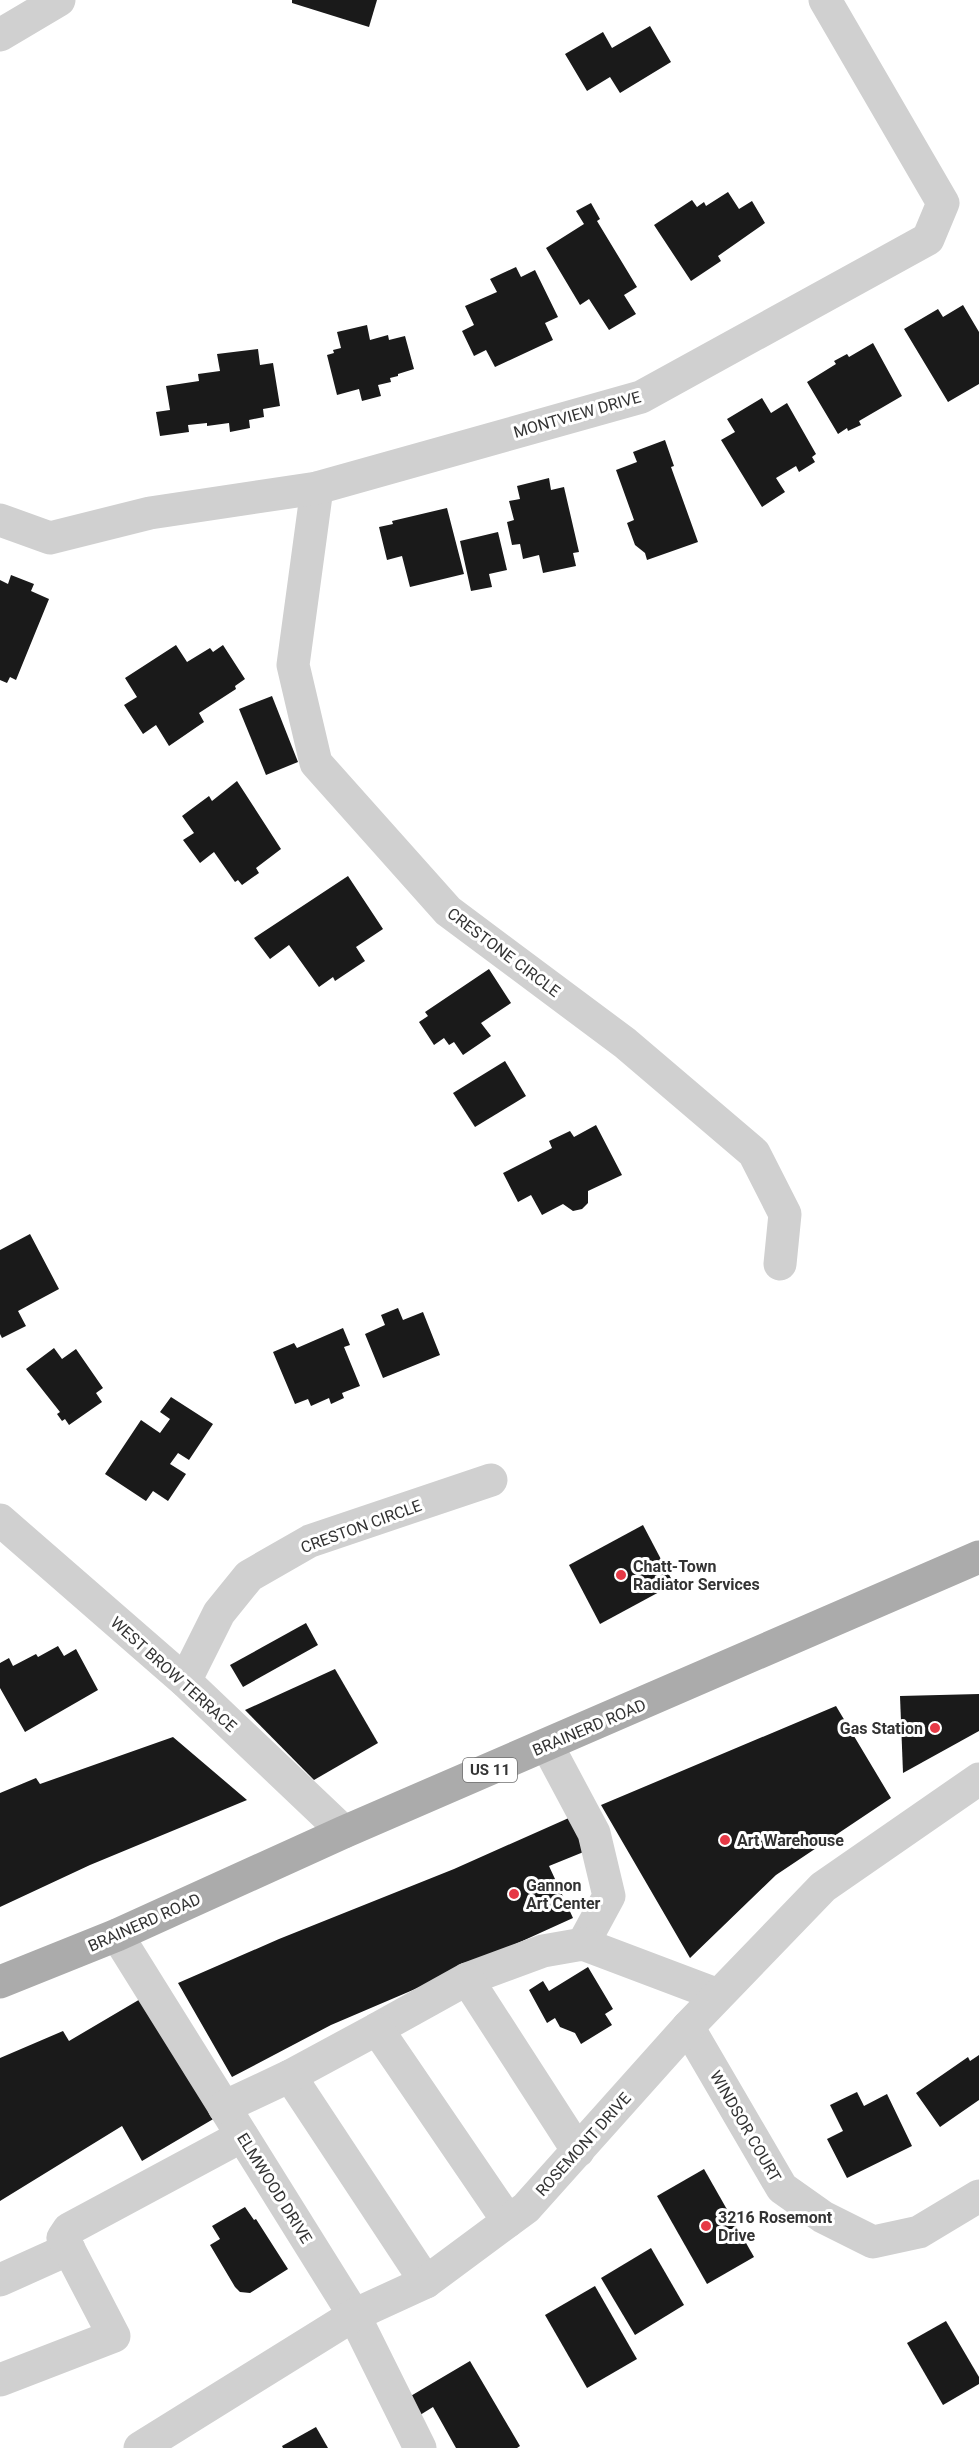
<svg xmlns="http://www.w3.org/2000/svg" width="979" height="2448" font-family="Roboto,sans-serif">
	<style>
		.building { fill: #1a1a1a }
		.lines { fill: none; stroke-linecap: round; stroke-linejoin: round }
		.minor { stroke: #d0d0d0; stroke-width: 33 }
		.major { stroke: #ababab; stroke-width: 33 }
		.poi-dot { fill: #e63946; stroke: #fff; stroke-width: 2 }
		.labels { text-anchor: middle; stroke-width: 6; stroke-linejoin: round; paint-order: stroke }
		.shield { fill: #fff; stroke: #707070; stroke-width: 1.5 }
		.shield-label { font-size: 15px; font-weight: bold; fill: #333 }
		.street-label { font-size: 16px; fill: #333; stroke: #fff }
		.poi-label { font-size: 16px; font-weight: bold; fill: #333; stroke: #fff; text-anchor: start }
	</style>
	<rect width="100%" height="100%" fill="#fff"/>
	<g class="building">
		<polygon points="292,0 377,0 369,27 292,3"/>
		<polygon points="650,26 671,62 620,93 610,77 587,91 565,54 603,32 612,48"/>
		<polygon points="728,192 739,209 752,201 765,223 718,256 721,261 691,281 654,225 692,200 697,207 704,202 706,206"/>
		<polygon points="591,203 600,219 597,221 637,287 624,295 636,314 609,330 589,299 580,305 546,248 584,224 576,211"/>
		<polygon points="516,267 521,277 535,270 558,317 545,323 553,340 495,367 486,350 474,356 462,331 474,325 465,306 497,292 490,279"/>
		<polygon points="963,305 979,332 979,384 948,402 904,329 938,309 943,317"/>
		<polygon points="367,325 370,340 388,335 389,340 405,336 414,369 398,374 398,376 390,378 391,382 378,385 381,396 362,401 359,389 337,395 327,355 334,353 333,350 341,348 337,332"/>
		<polygon points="873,343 902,396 859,421 861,425 848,431 847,428 838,434 807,382 836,364 834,361 847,354 849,357"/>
		<polygon points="258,349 260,365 273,363 280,406 263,409 264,417 249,420 250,428 230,432 229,423 207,426 207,423 188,425 189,432 160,436 156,412 170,410 166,386 199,381 198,374 220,371 217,354"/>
		<polygon points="762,398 771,413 787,403 816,454 812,457 815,462 799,472 796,466 776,478 785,492 762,507 721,440 735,432 727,419"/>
		<polygon points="665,440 674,466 671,467 698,542 647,560 645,553 635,545 627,523 634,520 616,470 637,462 633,452"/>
		<polygon points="549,478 551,490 564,487 579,552 573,553 576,566 543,573 539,555 523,559 520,544 512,545 507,522 514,520 509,501 520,499 517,486"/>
		<polygon points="447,508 464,574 410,587 402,556 387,560 379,527 393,524 392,521"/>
		<polygon points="498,532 507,570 489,574 492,587 471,591 460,541"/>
		<polygon points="11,575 34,584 31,591 49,599 16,680 10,677 7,683 0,680 0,580 8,584"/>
		<polygon points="176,645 187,662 210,648 213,652 223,645 245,679 235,686 236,689 199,713 204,722 169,746 156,725 143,734 124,705 137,697 125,678"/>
		<polygon points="272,696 298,762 266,775 239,709"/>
		<polygon points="237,781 281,849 256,868 259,873 242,885 238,880 235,882 214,852 200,863 183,840 194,833 182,816 209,796 212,801"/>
		<polygon points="348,876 383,929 356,947 365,961 335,981 333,977 319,987 289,945 270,959 254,938"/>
		<polygon points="489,969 511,1003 481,1023 491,1036 463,1055 454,1042 449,1045 444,1038 434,1045 419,1022 428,1016 425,1012"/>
		<polygon points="505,1061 526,1096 475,1127 453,1093"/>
		<polygon points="596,1125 622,1175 588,1191 588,1203 582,1209 573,1211 563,1204 542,1215 531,1195 518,1202 503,1173 552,1148 549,1141 570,1131 574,1137"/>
		<polygon points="30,1234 59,1289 18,1311 26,1326 2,1338 0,1334 0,1250"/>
		<polygon points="398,1308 403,1320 423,1312 440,1355 383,1378 365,1334 385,1325 381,1315"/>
		<polygon points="343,1328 350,1345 344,1347 360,1386 342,1393 344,1398 331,1404 329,1398 311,1406 308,1399 295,1404 273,1352 294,1343 297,1348"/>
		<polygon points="54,1348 62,1359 76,1349 103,1388 96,1393 102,1402 69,1425 65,1419 62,1421 57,1414 60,1412 26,1369"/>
		<polygon points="171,1397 213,1424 189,1460 178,1453 170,1464 186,1474 168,1501 153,1491 146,1501 105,1474 141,1420 160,1433 170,1419 160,1412"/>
		<polygon points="643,1525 674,1584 600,1624 569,1565"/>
		<polygon points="306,1623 318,1645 243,1687 230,1665"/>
		<polygon points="58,1646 64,1656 76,1649 98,1690 25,1732 0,1688 0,1663 9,1658 13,1666 36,1654 38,1657"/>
		<polygon points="335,1669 378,1743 314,1780 245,1710"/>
		<polygon points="979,1694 979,1731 903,1773 900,1696"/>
		<polygon points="836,1706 891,1798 776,1875 690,1958 601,1805"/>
		<polygon points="173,1737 247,1800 90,1865 0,1907 0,1793 36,1778 40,1784"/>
		<polygon points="571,1817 586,1851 549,1866 573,1918 441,1978 331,2025 232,2077 178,1983 279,1939 454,1869"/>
		<polygon points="588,1967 613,2009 605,2014 612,2025 581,2044 575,2033 560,2027 555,2018 547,2023 529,1990 543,1981 549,1991"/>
		<polygon points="142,1998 215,2118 142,2161 122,2126 0,2201 0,2058 63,2031 69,2041"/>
		<polygon points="979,2055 979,2100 940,2127 916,2093 968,2057 970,2061"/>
		<polygon points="857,2092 864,2106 887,2094 912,2146 847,2178 827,2139 843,2131 830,2105"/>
		<polygon points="704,2169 754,2257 707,2284 657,2196"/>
		<polygon points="245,2207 254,2220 256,2219 288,2269 250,2293 240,2292 235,2287 210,2245 220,2239 212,2226"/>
		<polygon points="651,2248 684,2305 635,2335 601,2278"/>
		<polygon points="595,2286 637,2359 587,2388 545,2315"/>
		<polygon points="946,2321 979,2377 979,2384 943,2405 907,2343"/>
		<polygon points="470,2361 520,2446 517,2448 456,2448 433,2407 420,2415 409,2397"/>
		<polygon points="316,2427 328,2448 283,2448 282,2446"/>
	</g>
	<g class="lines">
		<g class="minor">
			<polyline points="0,35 59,0"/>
			<polyline points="317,488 293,665 316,763 448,911 625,1043 754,1153 785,1214 780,1264"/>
			<polyline points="0,520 50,538 150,513 317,488 641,397 928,239 943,203 825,0"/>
			<polyline points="0,1520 185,1681 344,1832"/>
			<polyline points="185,1681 219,1613 249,1576 310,1541 491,1480"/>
			<polyline points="547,1745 594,1833 609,1896 583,1944"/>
			<polyline points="117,1935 354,2315 420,2448"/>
			<polyline points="467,1979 543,1951 583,1944 718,1995"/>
			<polyline points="688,2027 782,2188 823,2217 873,2242 919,2232 979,2196"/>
			<polyline points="377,2029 467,1979 578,2151"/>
			<polyline points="290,2076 426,2282"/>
			<polyline points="224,2107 290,2076 377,2029 508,2221"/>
			<polyline points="0,2280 69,2249"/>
			<polyline points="0,2380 114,2336 63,2238 69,2229 242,2136"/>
			<polyline points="140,2448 354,2315 426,2282 526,2208 688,2027 823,1887 979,1779"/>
		</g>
		<polyline class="major" points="0,1982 117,1935 344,1832 979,1557"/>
	</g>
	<g class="poi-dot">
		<circle cx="621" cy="1575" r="6"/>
		<circle cx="935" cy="1728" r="6"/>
		<circle cx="725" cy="1840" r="6"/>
		<circle cx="514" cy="1894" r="6"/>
		<circle cx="706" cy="2226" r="6"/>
	</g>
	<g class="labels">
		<rect class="shield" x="463" y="1758" width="54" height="24" rx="4.5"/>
		<g class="shield-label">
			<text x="490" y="1775">US 11</text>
		</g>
		<g class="street-label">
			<text transform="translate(577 414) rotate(-16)" y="6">MONTVIEW DRIVE</text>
			<text transform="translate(504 952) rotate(37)" y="6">CRESTONE CIRCLE</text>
			<text transform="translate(361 1526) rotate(-20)" y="6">CRESTON CIRCLE</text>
			<text transform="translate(174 1674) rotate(42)" y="6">WEST BROW TERRACE</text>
			<text transform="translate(589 1727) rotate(-23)" y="6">BRAINERD ROAD</text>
			<text transform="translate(144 1922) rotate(-24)" y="6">BRAINERD ROAD</text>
			<text transform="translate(746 2126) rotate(60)" y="6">WINDSOR COURT</text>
			<text transform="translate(583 2144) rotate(-48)" y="6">ROSEMONT DRIVE</text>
			<text transform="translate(275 2188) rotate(58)" y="6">ELMWOOD DRIVE</text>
		</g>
		<g class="poi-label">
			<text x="633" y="1572">Chatt-Town<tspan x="633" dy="18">Radiator Services</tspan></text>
			<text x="923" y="1734" text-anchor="end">Gas Station</text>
			<text x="737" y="1846">Art Warehouse</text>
			<text x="526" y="1891">Gannon<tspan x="526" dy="18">Art Center</tspan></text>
			<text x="718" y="2223">3216 Rosemont<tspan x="718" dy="18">Drive</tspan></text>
		</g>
	</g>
</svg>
